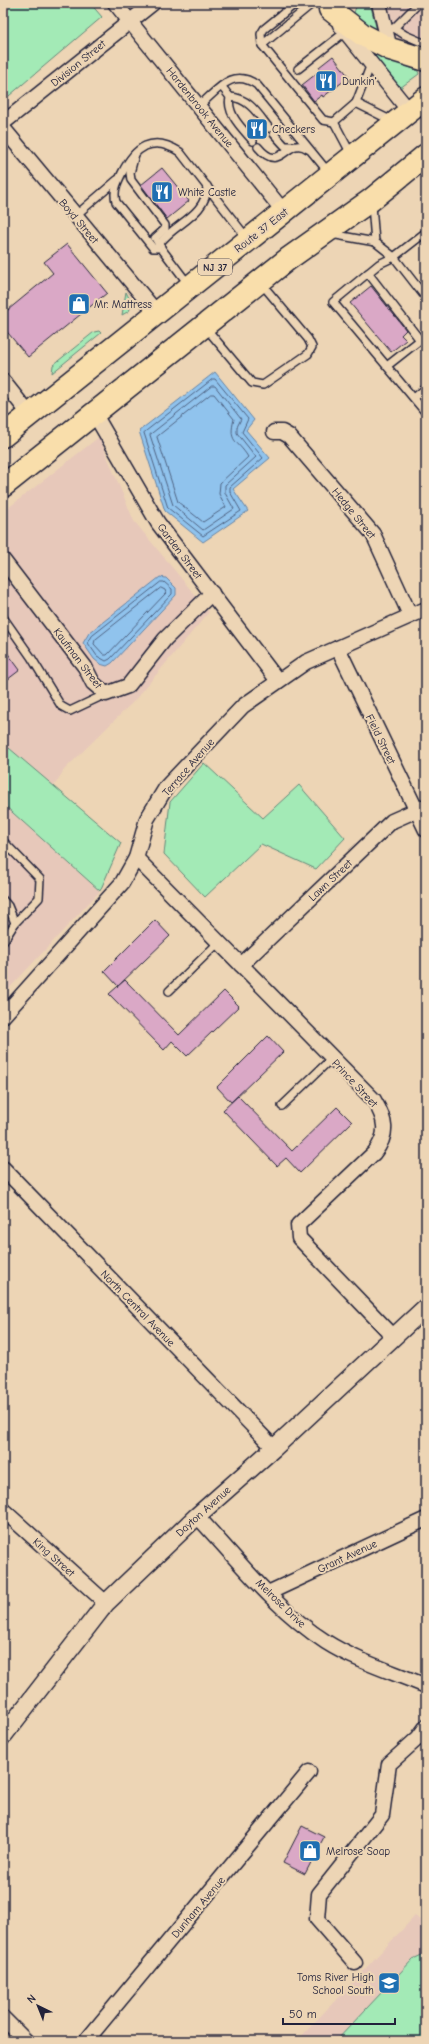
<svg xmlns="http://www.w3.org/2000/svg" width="429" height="2044" font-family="'Comic Neue',sans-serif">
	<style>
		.built { fill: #e7c8ba }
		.green { fill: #a3eab6; stroke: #628678 }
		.water { fill: #90c3ed; stroke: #6483a6 }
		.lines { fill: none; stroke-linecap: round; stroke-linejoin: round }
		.shore { stroke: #4e6282; stroke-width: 1 }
		.building { fill: #daa8c6; stroke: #22223b }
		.service-casing { stroke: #22223b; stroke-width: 10 }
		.minor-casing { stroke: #22223b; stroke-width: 17 }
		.tertiary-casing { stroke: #22223b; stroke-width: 20 }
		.trunk-casing { stroke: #22223b; stroke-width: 25 }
		.service { stroke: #edd5b5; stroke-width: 7 }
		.minor { stroke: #edd5b5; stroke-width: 14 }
		.tertiary { stroke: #edd5b5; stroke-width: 17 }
		.trunk { stroke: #f9deab; stroke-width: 22 }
		.labels { text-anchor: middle; stroke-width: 4; stroke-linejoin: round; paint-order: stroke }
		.shield { fill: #edd5b5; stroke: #5f5860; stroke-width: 1 }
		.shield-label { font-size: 10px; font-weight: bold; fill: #22223b }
		.street-label { font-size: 11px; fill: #22223b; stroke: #edd5b5 }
		.poi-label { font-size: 11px; fill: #22223b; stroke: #edd5b5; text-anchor: start }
	</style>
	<rect width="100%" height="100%" fill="#edd5b5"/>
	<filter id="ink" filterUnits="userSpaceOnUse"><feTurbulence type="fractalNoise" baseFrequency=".025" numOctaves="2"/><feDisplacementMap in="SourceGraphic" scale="8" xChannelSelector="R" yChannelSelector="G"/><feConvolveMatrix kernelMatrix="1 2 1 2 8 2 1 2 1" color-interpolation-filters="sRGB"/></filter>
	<g filter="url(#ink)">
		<g class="built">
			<polygon points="386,3 426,3 426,52 406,47 395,35"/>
			<polygon points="99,437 134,521 209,612 134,701 64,770 54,786 9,748 3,754 3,512"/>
			<polygon points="3,804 100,891 3,995"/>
			<polygon points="415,1916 426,1925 426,2041 297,2041"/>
		</g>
		<g class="green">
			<polygon points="3,3 90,3 102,17 3,101"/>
			<polygon points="360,3 370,3 377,31 352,18 356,7 360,5"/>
			<polygon points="376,53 418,71 419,74 400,88 374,55"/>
			<polygon points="126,292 132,304 129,311 122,315"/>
			<polygon points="99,331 101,333 52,373 53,365 94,332"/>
			<polygon points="9,748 121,843 100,891 3,804 3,754"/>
			<polygon points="204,763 263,818 299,785 345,838 316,869 261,844 205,897 164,854 170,802"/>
			<polygon points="426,1953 426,2041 336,2041 413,1959"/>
		</g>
		<g class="water">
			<polygon points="215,372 254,420 246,430 270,458 233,489 248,511 203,542 165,511 139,431"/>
			<polygon points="160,577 166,578 176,588 176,595 112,663 107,666 100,664 94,659 83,643 89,633"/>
		</g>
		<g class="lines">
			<g class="shore">
				<polygon points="213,379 215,379 248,419 242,432 263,458 230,487 230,492 241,511 203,536 168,508 144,433"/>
				<polygon points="212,386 215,386 241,419 237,427 237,433 256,457 225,485 225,493 234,509 203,530 173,505 150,435"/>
				<path d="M 211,394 L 214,394 L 234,419 C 228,443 237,439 248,457 L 220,483 L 219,494 L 226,507 L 203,522 L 178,502 L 157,437 Z"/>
				<polygon points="161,582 164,582 172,589 172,594 110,659 106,661 97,656 88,643 92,636"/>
				<polygon points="161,588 165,590 166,593 107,655 104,655 94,644 95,640"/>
			</g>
		</g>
		<g class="building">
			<polygon points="333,56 349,77 323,97 322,95 314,101 302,85 321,70 319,67"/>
			<polygon points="162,168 189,201 167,219 141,185"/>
			<polygon points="67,244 107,293 28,357 3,327 3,314 53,273 44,262"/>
			<polygon points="371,286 406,330 401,335 406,340 391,352 350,303"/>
			<polygon points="3,647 20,670 3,683"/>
			<polygon points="155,920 170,936 118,986 104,971"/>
			<polygon points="125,980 179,1035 224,991 239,1006 187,1056 172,1041 164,1050 109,994"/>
			<polygon points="268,1036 283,1052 231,1102 217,1087"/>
			<polygon points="238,1096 292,1151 337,1107 352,1122 300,1173 286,1158 277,1166 223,1110"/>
			<polygon points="302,1826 324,1837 305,1874 283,1863"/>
		</g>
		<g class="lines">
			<g class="service-casing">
				<g id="service">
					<polyline points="296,3 264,29 261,34 262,45 323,120 334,122"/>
					<polyline points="394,28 405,35 426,44"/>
					<polyline points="386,30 394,28 419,3"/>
					<polyline points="262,45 313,3"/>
					<polyline points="298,69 345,32"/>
					<path d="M 222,87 L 230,97 C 226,114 242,128 253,141"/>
					<path d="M 230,97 C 249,98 258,114 269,128"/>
					<polyline points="356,103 371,64"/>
					<path d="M 199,106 C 218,90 232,67 257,85 L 329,173"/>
					<polyline points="274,134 285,146 293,146"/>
					<path d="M 258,147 C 282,176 286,134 308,149"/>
					<polyline points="135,154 130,173 131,180 165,225 165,229 155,238 161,248"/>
					<polyline points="351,154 334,122 356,103 392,121"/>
					<polyline points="372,205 375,242"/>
					<polyline points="75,216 117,180"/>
					<polyline points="426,232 394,257 426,298"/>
					<polyline points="331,234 375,242 394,257 379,264 333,302 426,413"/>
					<path d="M 161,248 L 160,243 C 175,223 207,215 207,186"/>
					<polyline points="368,273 420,340 387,366"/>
					<path d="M 189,285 L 161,248 L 153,248 L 116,202 C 113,191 117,183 122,173 C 135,147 152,134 180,152 L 247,238"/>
					<polyline points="206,328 252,383 263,385 308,354 312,347 308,339 261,283"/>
					<polyline points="414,398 426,388"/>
					<polyline points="3,617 31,657 61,706 70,711 106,694"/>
					<polyline points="3,841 40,879 39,898 15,923"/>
					<polyline points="3,900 8,906 15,923 3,942"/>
					<polyline points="169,991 219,942"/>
					<polyline points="282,1106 332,1058"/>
				</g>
			</g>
			<g class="minor-casing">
				<g id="minor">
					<polyline points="115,3 284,212"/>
					<polyline points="379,3 390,49"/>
					<polyline points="340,25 410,112"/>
					<polyline points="3,123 153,3"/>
					<polyline points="3,128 157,313"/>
					<polyline points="3,381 30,415"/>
					<polyline points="94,413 158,523 278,681"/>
					<polyline points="274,432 282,432 289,436 373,534 410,615"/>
					<polyline points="3,560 85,667 93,683 106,694 128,686 165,639 212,593"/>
					<polyline points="338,648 426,830"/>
					<path d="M 136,858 L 374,1100 C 386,1120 389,1134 374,1153 L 298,1225 L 299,1238 L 394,1337"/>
					<polyline points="241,965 392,821 426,806"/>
					<polyline points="3,1016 122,883 136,858 147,819 167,786 243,706 306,662 426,609"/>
					<polyline points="3,1168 274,1448"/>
					<polyline points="3,1510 106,1603"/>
					<path d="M 197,1516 C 237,1559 275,1609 326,1642 C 356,1661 393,1672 426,1686"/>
					<polyline points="268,1593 426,1519"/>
					<polyline points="355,1963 317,1919 319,1894 382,1815 389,1764 418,1738 426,1727"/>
					<polyline points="3,2018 26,2041"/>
					<polyline points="86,2041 309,1772"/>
				</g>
			</g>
			<g class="tertiary-casing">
				<polyline id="tertiary" points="3,1736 106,1603 197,1516 274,1448 426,1307"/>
			</g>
			<g class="trunk-casing">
				<g id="trunk">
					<polyline points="330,9 363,35 390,49 426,60"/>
					<polyline points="3,436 426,98"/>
					<polyline points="3,486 288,259 371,200 426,155"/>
				</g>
			</g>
			<use href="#service" class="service"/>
			<use href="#minor" class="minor"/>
			<use href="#tertiary" class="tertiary"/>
			<use href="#trunk" class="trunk"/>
		</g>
	</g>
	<defs>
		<g id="restaurant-square" transform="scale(1.15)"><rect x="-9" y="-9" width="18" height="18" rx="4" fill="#1f6fb2" stroke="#edd5b5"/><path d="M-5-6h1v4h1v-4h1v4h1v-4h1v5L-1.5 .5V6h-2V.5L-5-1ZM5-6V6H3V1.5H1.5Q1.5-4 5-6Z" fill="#fff"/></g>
		<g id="shop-square" transform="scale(1.15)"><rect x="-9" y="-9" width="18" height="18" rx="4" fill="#1f6fb2" stroke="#edd5b5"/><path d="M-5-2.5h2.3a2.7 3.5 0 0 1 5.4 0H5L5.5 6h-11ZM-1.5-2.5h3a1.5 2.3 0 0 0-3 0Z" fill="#fff"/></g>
		<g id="school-square" transform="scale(1.15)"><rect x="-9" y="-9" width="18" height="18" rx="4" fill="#1f6fb2" stroke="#edd5b5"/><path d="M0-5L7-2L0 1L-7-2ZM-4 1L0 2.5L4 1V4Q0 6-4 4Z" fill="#fff"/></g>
	</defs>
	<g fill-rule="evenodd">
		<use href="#restaurant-square" x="326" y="81"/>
		<use href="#restaurant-square" x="257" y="129"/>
		<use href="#restaurant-square" x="162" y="192"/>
		<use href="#shop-square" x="79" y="304"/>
		<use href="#shop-square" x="310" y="1851"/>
		<use href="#school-square" x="389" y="1983"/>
	</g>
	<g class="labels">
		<rect class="shield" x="198" y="259" width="34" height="16" rx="3"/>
		<g class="shield-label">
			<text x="215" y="271">NJ 37</text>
		</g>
		<g class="street-label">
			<text transform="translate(78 63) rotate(-39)" y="4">Division Street</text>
			<text transform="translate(200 107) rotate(51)" y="4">Hardenbrook Avenue</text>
			<text transform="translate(79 221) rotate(50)" y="4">Boyd Street</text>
			<text transform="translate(261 230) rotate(-38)" y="4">Route 37 East</text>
			<text transform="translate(354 513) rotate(51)" y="4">Hedge Street</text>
			<text transform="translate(180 551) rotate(53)" y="4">Garden Street</text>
			<text transform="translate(78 658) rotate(53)" y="4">Kaufman Street</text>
			<text transform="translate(381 739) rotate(64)" y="4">Field Street</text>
			<text transform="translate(188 767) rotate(-49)" y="4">Terrace Avenue</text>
			<text transform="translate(330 880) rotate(-43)" y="4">Lawn Street</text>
			<text transform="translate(355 1083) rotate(47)" y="4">Prince Street</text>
			<text transform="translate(138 1308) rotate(46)" y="4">North Central Avenue</text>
			<text transform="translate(203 1511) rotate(-42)" y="4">Dayton Avenue</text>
			<text transform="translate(347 1556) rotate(-25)" y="4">Grant Avenue</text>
			<text transform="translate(54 1557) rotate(42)" y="4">King Street</text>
			<text transform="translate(281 1603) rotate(44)" y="4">Melrose Drive</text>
			<text transform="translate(198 1907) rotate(-50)" y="4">Dunham Avenue</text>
		</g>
		<g class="poi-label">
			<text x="342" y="85">Dunkin'</text>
			<text x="272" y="133">Checkers</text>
			<text x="178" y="196">White Castle</text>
			<text x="94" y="308">Mr. Mattress</text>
			<text x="326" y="1855">Melrose Soap</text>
			<text x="374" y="1981" text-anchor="end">Toms River High<tspan x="374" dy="13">School South</tspan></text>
		</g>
	</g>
	<rect width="429" height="2044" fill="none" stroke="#edd5b5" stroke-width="16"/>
	<rect x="8" y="8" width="413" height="2028" fill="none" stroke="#22223b" stroke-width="1.5" filter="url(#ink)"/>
	<g transform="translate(38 2006) rotate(317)" stroke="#edd5b5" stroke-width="3" paint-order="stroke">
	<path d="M0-3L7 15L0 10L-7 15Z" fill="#22223b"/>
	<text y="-6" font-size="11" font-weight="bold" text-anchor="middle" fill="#22223b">N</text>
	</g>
	<path d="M283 2018v6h112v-6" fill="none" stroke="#22223b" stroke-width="2"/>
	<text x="289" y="2018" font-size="12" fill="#22223b" stroke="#edd5b5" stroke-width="3" paint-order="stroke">50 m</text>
</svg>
